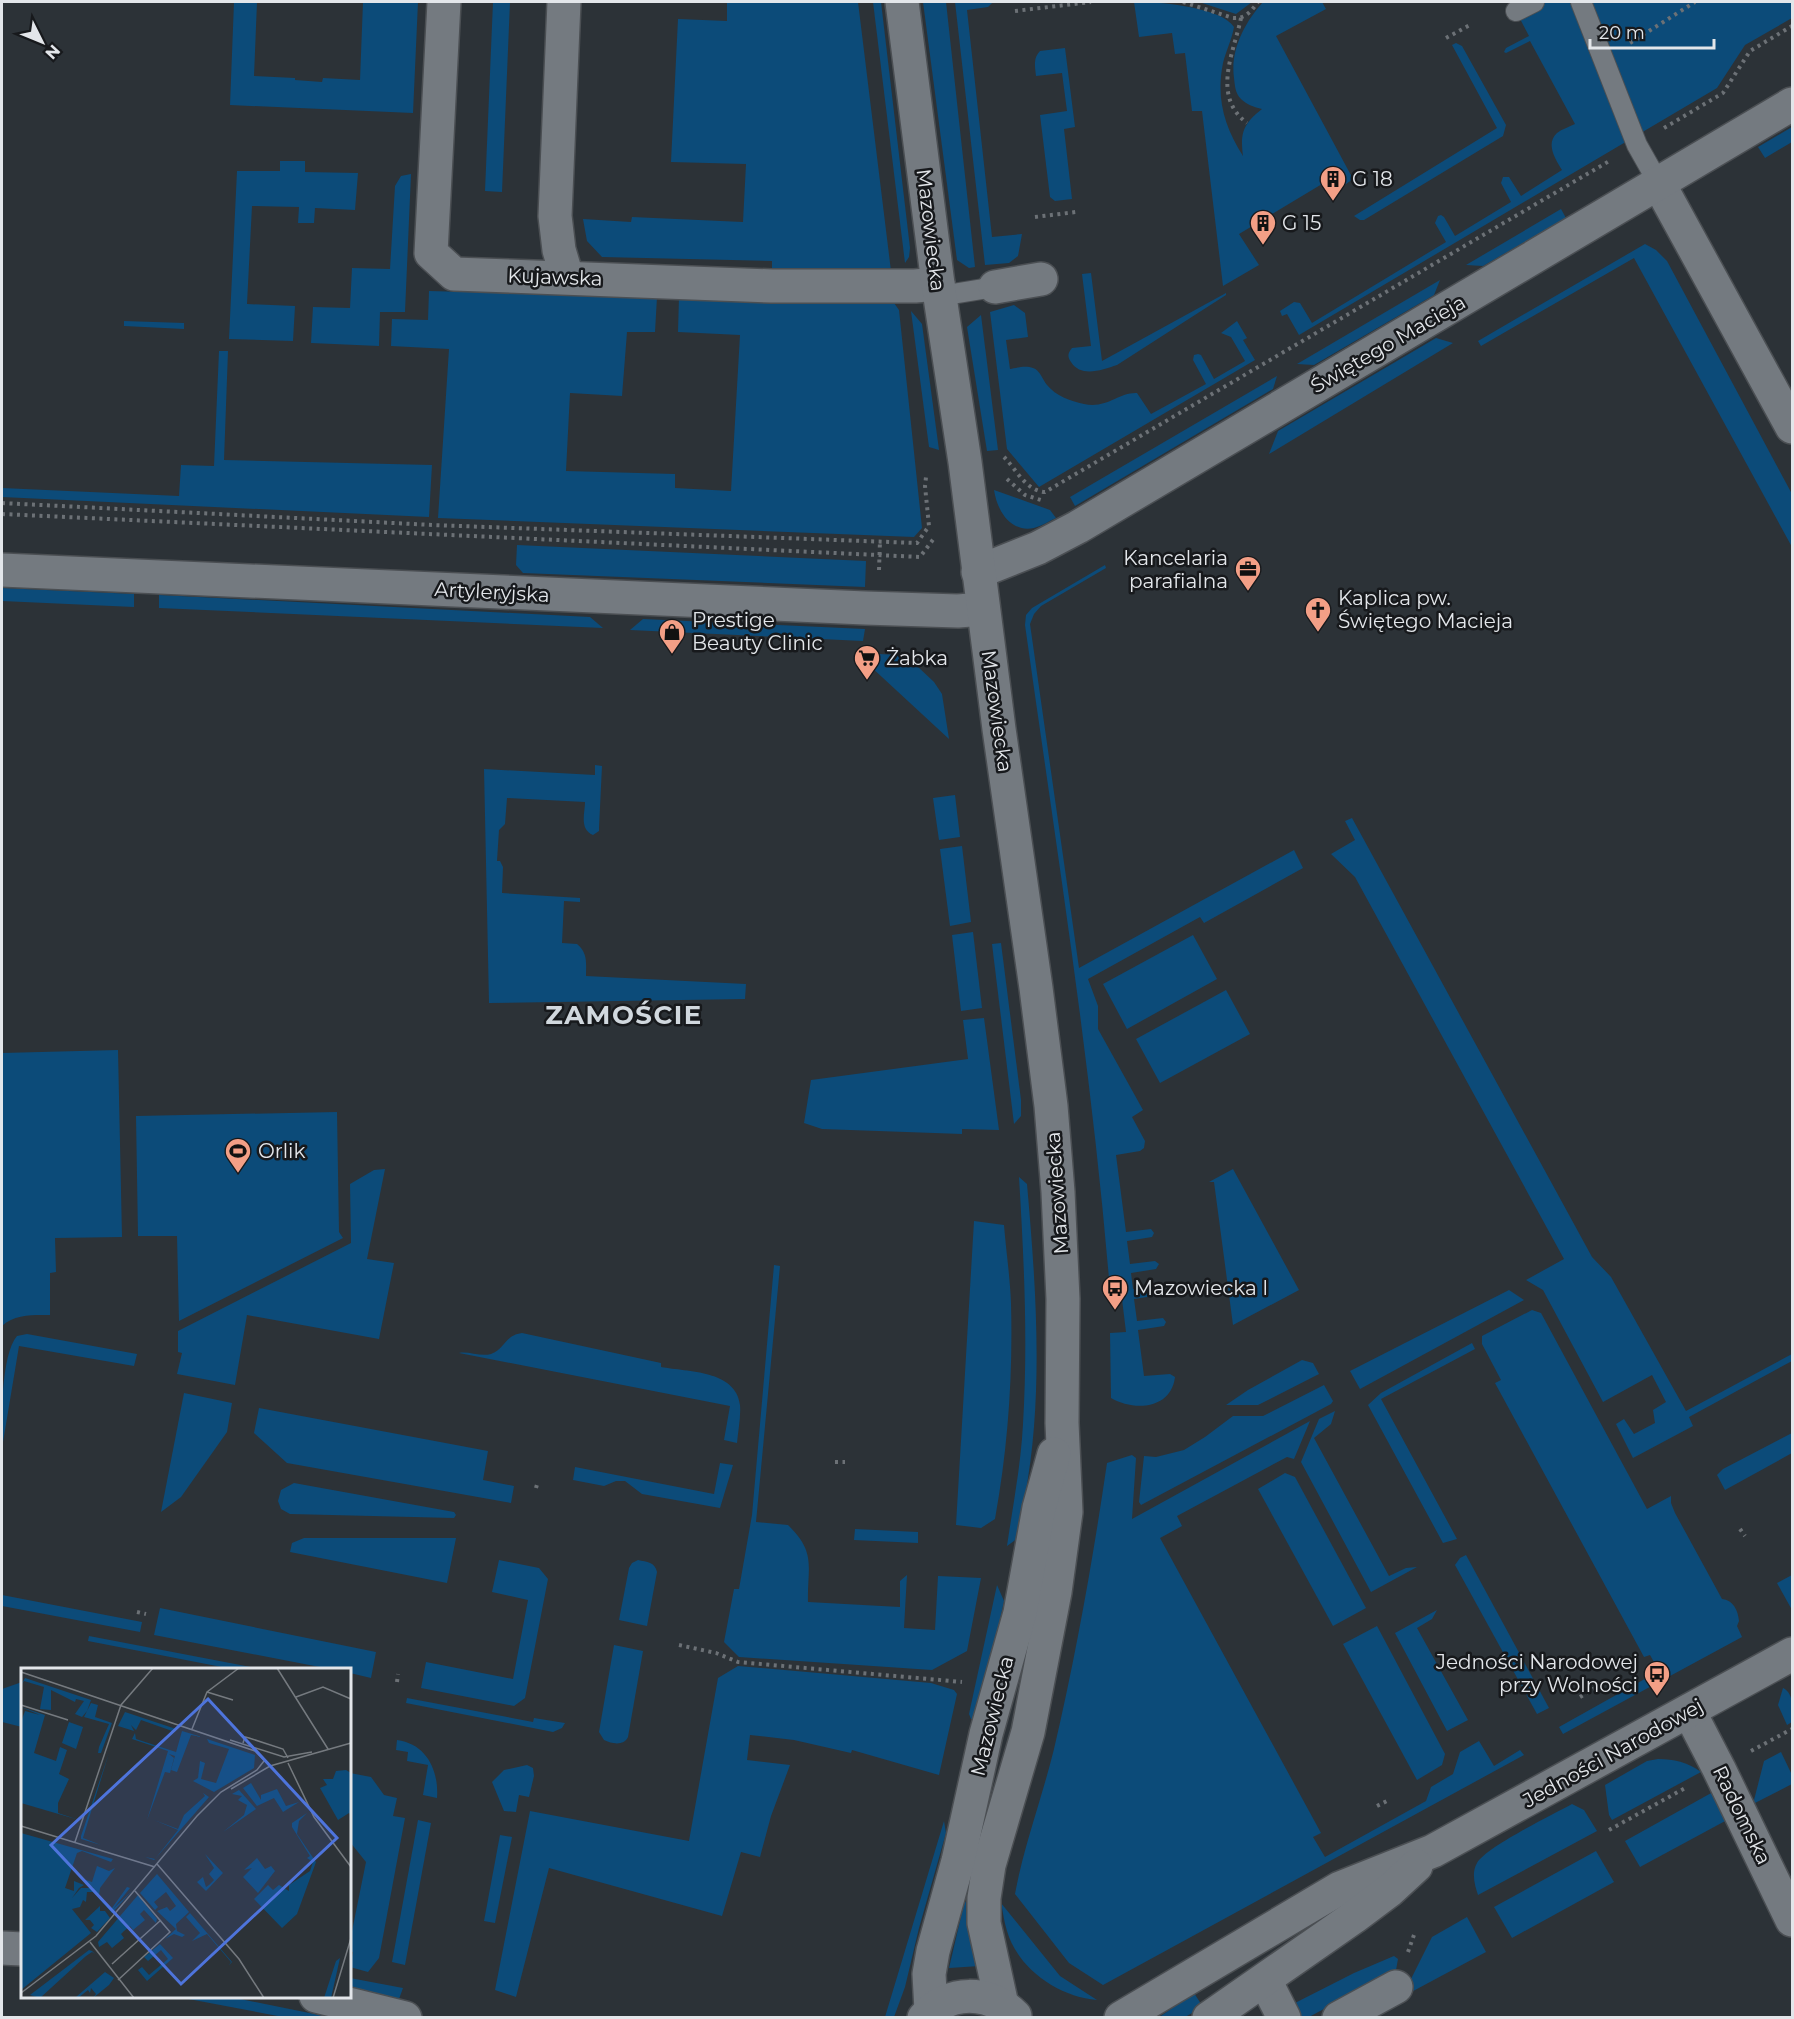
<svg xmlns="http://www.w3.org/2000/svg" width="1794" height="2019" font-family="Montserrat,sans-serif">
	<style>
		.green { fill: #0c4b79 }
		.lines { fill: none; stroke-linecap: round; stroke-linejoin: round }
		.lane-casing { stroke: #4b4f53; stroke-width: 22 }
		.street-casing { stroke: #4b4f53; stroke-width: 36 }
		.secondary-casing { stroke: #4b4f53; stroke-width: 36 }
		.path { stroke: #6c7176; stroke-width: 4; stroke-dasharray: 3 4.5; stroke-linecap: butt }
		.lane { stroke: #747a80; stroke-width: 20 }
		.street { stroke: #747a80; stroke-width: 33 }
		.secondary { stroke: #747a80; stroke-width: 33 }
		.labels { text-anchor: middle; stroke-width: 5; stroke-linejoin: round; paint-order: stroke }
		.poi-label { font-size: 20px; fill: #e3e6ea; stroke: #17191c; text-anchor: start }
		.street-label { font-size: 20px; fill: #e3e6ea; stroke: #17191c }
		.district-label { font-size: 26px; font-weight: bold; letter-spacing: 1.5px; fill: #d1d8de; stroke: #17191c }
		.inset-road { fill: none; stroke: #757a7f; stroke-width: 1.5 }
		.view { fill: #4e74dc; fill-opacity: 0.15; stroke: #4e74dc; stroke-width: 3 }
		.inset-edge { fill: none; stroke: #e3e6ea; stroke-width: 3 }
	</style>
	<rect width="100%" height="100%" fill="#2c3237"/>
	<g class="green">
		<polygon points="234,2 257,2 254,76 295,78 295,80 322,82 323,78 360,80 363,2 418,2 413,113 230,105"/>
		<polygon points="493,2 510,2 502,192 485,191"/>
		<polygon points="727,2 858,2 891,271 772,273 772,261 602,257 587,241 583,219 631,222 632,217 743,222 746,164 671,162 678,19 727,21"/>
		<polygon points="873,2 881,2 910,248 909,257 905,263"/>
		<polygon points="923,2 946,2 975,267 969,268 957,260"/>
		<polygon points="955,2 993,2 988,7 967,10 992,237 1022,234 1018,256 1009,263 985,265"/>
		<path d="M 1134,2 C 1156,1 1222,7 1234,27 C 1232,39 1226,51 1223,63 C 1216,98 1224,126 1243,156 C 1240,133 1243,124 1262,109 C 1254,107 1247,105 1241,99 C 1235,93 1235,86 1234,78 C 1230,50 1245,22 1263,2 L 1322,2 L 1326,9 L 1276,36 L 1353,179 L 1339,189 L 1332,178 L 1239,234 L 1259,265 L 1223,286 L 1202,111 L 1192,111 L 1185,53 L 1175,54 L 1172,33 L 1139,37 Z"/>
		<polygon points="1199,2 1252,2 1236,14"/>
		<path d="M 1511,2 L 1792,2 L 1792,18 L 1745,45 L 1717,88 L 1299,335 L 1287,314 L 1282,316 L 1280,311 L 1294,302 L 1300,303 L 1312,323 L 1446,242 L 1435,223 L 1438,216 L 1441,215 L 1444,217 L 1455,236 L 1511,202 L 1501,183 L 1503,177 L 1509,177 L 1521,196 L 1562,170 C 1556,160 1545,144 1557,133 C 1562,129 1569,127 1575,124 L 1530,41 L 1506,53 L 1504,52 L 1506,48 L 1529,36 Z"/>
		<polygon points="1456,43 1462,46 1506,125 1503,136 1364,220 1360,220 1354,216 1497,128 1452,45"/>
		<path d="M 1065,48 L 1075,127 L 1064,129 L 1072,199 L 1055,201 L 1050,197 L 1040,115 L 1067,111 L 1062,73 L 1036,76 C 1035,66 1033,58 1040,51 Z"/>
		<polygon points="1792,127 1792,142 1765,158 1758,147"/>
		<polygon points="280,161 305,161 305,172 358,173 355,210 315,208 314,223 298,223 299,207 252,206 247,304 295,306 293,341 229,339 237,171 280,171"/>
		<polygon points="411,174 405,312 380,312 379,346 311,343 313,307 350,308 352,268 390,269 395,186 401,176"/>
		<polygon points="1561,209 1566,218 1483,266 1466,265"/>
		<polygon points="1645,244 1656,250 1667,261 1792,494 1792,547 1634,258 1481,346 1478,341"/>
		<path d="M 1091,273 L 1102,361 L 1226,293 L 1226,295 L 1117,365 C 1102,370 1081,378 1071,362 C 1067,356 1068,353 1072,348 L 1091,346 L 1082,274 Z"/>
		<polygon points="1440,280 1434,295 1314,365 1297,364"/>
		<polygon points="429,291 657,297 655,332 627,332 622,396 570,393 566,471 675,474 675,488 731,491 740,335 678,332 679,297 894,303 899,310 922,528 914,537 438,518 449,349 391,346 392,319 428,320"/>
		<path d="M 1014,305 L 1025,313 L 1028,337 L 1006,340 L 1010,369 C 1016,368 1026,365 1033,368 C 1040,370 1042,379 1047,385 C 1056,396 1070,401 1084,404 C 1107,409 1119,392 1137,393 L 1151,414 L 1206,384 L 1193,360 L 1194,355 L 1198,354 L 1201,355 L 1214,379 L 1245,361 L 1231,337 L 1221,333 L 1237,321 L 1247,338 L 1243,340 L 1255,360 L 1039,487 L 1007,449 L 990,312 Z"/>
		<polygon points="911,311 922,324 939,450 929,447"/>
		<polygon points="981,315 998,450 987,451 967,327"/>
		<polygon points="124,321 184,323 184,329 124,326"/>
		<polygon points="1436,338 1453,343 1269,454 1278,431"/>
		<polygon points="219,351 228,351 224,460 432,465 429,517 2,497 2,488 179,496 181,465 214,466"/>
		<polygon points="1277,376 1273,389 1075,506 1070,497"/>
		<path d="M 994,490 L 1050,510 L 1056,518 C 1049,521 1042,526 1034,528 C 1010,533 997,510 994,490 Z"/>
		<polygon points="517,545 866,561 865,587 523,573 516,565"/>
		<path d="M 1105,565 L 1106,568 L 1041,606 L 1034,614 L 1030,624 L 1079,968 L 1294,850 L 1303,868 L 1204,923 L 1200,917 L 1088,979 L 1098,1006 L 1098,1029 L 1143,1110 L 1132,1117 L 1145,1141 L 1144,1148 L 1140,1151 L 1116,1155 L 1126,1232 L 1151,1229 L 1154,1233 L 1152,1237 L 1127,1241 L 1130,1264 L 1155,1261 L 1159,1264 L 1156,1269 L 1131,1273 L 1133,1289 L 1158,1286 L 1162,1290 L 1160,1295 L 1134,1299 L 1137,1321 L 1163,1318 L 1166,1322 L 1164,1326 L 1138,1330 L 1144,1376 L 1170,1374 L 1175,1377 C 1171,1410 1133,1411 1111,1398 L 1110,1333 L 1126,1332 L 1121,1291 L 1110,1291 C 1092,1068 1056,846 1025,625 L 1026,615 L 1032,608 Z"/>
		<polygon points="2,588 134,594 134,607 2,601"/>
		<polygon points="159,595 590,617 603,628 159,608"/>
		<polygon points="643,619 865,629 863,641 630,630"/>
		<polygon points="856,653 900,655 917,666 934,682 942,694 949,739"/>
		<path d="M 595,765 L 602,766 L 599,828 L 599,831 L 593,835 C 579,829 585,813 585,802 L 507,798 L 505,824 L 499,830 L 497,861 L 500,861 L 503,867 L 502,893 L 580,898 L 580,902 L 564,901 L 562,943 L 577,944 C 588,953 586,963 586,976 L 746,984 L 745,999 L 489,1003 L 484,769 L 595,775 Z"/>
		<polygon points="955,795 960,837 939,840 933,798"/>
		<polygon points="1352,818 1592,1257 1611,1277 1686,1411 1792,1354 1792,1361 1689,1417 1693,1426 1633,1458 1616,1424 1624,1419 1634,1434 1655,1423 1653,1410 1666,1402 1652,1375 1603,1402 1543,1290 1526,1280 1564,1259 1355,877 1331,854 1355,840 1345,821"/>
		<polygon points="962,846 971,922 950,926 940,849"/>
		<polygon points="973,932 982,1008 961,1011 952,935"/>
		<polygon points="1193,935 1217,979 1127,1029 1103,984"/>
		<polygon points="1001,943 1021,1100 1021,1116 1014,1124 992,944"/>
		<polygon points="1226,990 1250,1034 1160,1083 1136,1039"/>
		<polygon points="984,1018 999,1130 962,1129 962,1134 822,1129 804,1123 811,1080 968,1059 963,1020"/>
		<path d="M 118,1050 L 122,1237 L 55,1238 L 56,1272 L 50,1273 L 50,1315 C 32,1315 15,1314 2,1326 L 2,1053 Z"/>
		<polygon points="337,1112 339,1232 343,1238 179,1321 177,1236 138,1236 136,1116"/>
		<polygon points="385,1169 367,1259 394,1263 379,1339 247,1315 235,1385 177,1374 182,1353 178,1352 178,1331 351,1243 350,1184 374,1170"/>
		<polygon points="1233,1169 1299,1290 1233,1325 1214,1182 1209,1182"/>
		<path d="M 1019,1177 L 1027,1184 C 1036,1287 1044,1394 1025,1496 C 1023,1507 1022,1528 1018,1537 C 1016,1540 1011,1543 1007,1546 C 1013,1505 1021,1464 1023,1424 C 1028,1341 1024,1260 1019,1177 Z"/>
		<path d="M 974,1221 L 1004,1225 C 1006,1250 1010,1277 1011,1303 C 1013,1376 1008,1447 995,1519 L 981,1528 L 956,1525 Z"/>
		<path d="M 774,1265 L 780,1266 L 756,1522 L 788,1525 C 817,1553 807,1567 808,1602 L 900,1607 L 900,1581 L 907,1575 L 904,1628 L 935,1630 L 938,1576 L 981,1578 L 967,1651 L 932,1670 L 739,1657 L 724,1642 L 734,1589 L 739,1589 L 752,1515 Z"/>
		<polygon points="1509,1290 1524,1300 1360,1389 1350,1371"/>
		<path d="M 1532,1310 L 1541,1313 L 1647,1509 L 1671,1496 L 1671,1503 L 1675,1513 L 1722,1599 C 1733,1600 1738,1610 1739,1621 L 1737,1626 L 1742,1637 L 1563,1734 L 1559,1727 L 1659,1671 L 1650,1655 L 1644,1657 L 1495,1383 L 1501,1380 L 1482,1344 L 1482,1336 Z"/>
		<path d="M 522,1333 L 661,1363 L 661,1367 C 688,1372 736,1370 740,1405 C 741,1417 738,1431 737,1443 L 724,1440 L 730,1406 L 459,1353 C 468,1351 481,1357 491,1354 C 505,1349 505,1335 522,1333 Z"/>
		<path d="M 27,1334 L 137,1354 L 134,1366 L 19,1346 L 2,1448 C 1,1423 1,1354 17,1336 Z"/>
		<polygon points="1472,1343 1475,1349 1381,1399 1457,1539 1443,1543 1368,1405 1381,1393"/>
		<polygon points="1302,1360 1313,1363 1319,1374 1258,1405 1226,1405 1248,1390"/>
		<polygon points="1324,1385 1333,1401 1331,1404 1141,1505 1139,1502 1144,1456 1156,1457 1184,1450 1205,1437 1233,1416 1263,1416"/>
		<polygon points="184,1393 232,1403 227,1432 181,1497 161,1512"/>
		<polygon points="259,1408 488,1451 483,1480 514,1486 511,1503 287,1463 254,1433"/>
		<polygon points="1335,1411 1331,1424 1314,1438 1389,1576 1406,1568 1417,1567 1371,1592 1301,1462 1319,1419"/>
		<path d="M 1310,1421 L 1294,1459 L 1287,1457 L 1177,1516 L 1182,1526 L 1160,1538 L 1321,1833 L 1313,1837 L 1325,1857 L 1426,1801 L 1431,1787 L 1453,1774 L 1460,1752 L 1479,1741 L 1494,1766 L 1520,1750 L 1524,1755 L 1103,1985 L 1069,1963 L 1015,1894 C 1024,1845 1042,1798 1054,1749 C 1076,1655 1093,1559 1107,1463 L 1132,1455 L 1136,1458 L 1132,1519 Z"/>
		<polygon points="1792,1433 1792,1453 1725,1490 1717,1475 1723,1469"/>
		<polygon points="720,1463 733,1465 720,1508 642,1494 625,1481 616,1481 604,1486 573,1480 575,1467 714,1494"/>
		<polygon points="1285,1473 1295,1477 1366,1608 1333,1626 1258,1489"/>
		<polygon points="294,1483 454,1512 456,1515 454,1518 290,1514 281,1509 278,1501 281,1490"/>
		<polygon points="855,1529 918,1532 918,1543 854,1540"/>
		<polygon points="304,1538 456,1538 447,1583 290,1552 292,1543"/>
		<polygon points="1466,1555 1549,1708 1537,1714 1455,1565 1460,1558"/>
		<polygon points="499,1560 539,1568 548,1579 525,1698 514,1706 421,1688 426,1662 513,1679 528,1600 492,1592"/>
		<path d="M 638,1560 C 647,1562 655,1562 657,1572 L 647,1626 L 619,1620 L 629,1568 L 632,1563 Z"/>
		<polygon points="1792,1575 1792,1610 1777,1583"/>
		<polygon points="997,1585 1004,1601 978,1720 971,1719 969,1714"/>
		<polygon points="2,1595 142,1622 140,1632 2,1606"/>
		<polygon points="160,1608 376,1652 371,1678 350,1673 350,1670 330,1669 154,1635"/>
		<polygon points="1437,1610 1432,1619 1417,1628 1468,1720 1447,1731 1395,1633"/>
		<polygon points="1377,1626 1445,1754 1442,1765 1417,1780 1343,1644"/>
		<polygon points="89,1636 261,1669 232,1669 88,1641"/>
		<path d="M 614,1645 L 643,1651 L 628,1737 C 624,1746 612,1744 604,1740 L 599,1732 Z"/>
		<polygon points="738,1666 931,1683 954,1690 957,1694 939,1775 852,1750 851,1753 794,1740 750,1735 747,1760 790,1765 771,1816 760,1857 741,1852 722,1916 549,1868 516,1997 495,1990 530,1811 689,1841 718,1678"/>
		<polygon points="22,1682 22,1727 2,1722 2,1689"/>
		<path d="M 1783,1688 C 1794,1693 1793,1710 1792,1722 L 1787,1725 L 1778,1705 Z"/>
		<polygon points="407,1698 533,1722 534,1718 565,1723 562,1728 553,1732 406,1703"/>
		<path d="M 397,1740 C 427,1744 439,1771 437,1798 L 423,1795 L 428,1765 L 407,1761 L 408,1752 L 396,1750 Z"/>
		<polygon points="1781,1752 1792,1775 1792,1784 1753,1804 1764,1761"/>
		<path d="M 1658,1759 C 1674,1759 1687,1762 1701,1772 L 1612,1820 L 1609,1815 L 1605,1785 L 1647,1761 Z"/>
		<polygon points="527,1765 533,1768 534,1776 529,1797 519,1795 516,1812 504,1811 492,1782 504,1770"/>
		<polygon points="350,1773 371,1777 384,1795 397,1798 393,1816 405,1818 379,1958 368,1972 350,1967 353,1952 350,1951 350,1941 366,1862 350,1842"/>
		<polygon points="1713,1792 1727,1820 1640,1867 1625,1841"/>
		<path d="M 1572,1804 L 1584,1810 L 1597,1831 L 1478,1895 C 1475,1886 1471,1873 1477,1863 C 1486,1847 1552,1815 1572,1804 Z"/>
		<polygon points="418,1820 431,1823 405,1965 392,1962"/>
		<polygon points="944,1821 946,1833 919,1928 905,1987 894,2017 885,2017"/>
		<polygon points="500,1835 512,1837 495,1923 484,1921"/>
		<polygon points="1596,1851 1614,1882 1512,1938 1494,1907"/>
		<polygon points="967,1900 969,1901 980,1966 949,1968 964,1904"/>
		<path d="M 1001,1903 L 1060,1976 L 1097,2000 C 1059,1997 1018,1969 1007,1931 C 1004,1922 1003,1912 1001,1903 Z"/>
		<polygon points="1467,1917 1486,1952 1402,1997 1432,1937"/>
		<polygon points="1394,1956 1398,1959 1396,1970 1309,2017 1299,2016 1293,2004 1354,1973"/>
		<polygon points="350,1978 403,1988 399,1999 350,1987"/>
		<polygon points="1194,1993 1203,2007 1185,2017 1158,2018"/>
		<polygon points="178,1997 230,1997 329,2017 283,2017"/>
	</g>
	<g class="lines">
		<g class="lane-casing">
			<g id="lane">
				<polyline points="1581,2 1637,145 1659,184"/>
				<polyline points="1516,11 1534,2"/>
				<polyline points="940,296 995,287"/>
			</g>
		</g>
		<g class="street-casing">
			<g id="street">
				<polyline points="444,2 431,253 454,274 772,286 915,286 938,284"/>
				<polyline points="564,2 555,216 559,250 567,277"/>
				<polyline points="1659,184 1792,427"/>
				<polyline points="995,287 1041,279"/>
				<polyline points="2,570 865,608 958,611 983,609"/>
				<polyline points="978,572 1038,548 1078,527 1792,104"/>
				<polyline points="1689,1711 1719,1769 1792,1920"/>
				<polyline points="2,1948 22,1949"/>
				<polyline points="1265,1980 1284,2018"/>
				<polyline points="316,1996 405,2018"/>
				<polyline points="1339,2018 1396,1987"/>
			</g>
		</g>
		<g class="secondary-casing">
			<g id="secondary">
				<polyline points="902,2 938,284 965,462 999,729 1036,988 1051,1106 1058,1192 1063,1299 1062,1423 1066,1512 1055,1592 1028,1732 989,1865 984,1898 984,1923 1002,2005"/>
				<polyline points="931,2010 929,1974 933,1951 958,1861 986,1734 1020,1613 1039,1508 1054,1454"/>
				<path d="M 924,2018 C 949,1989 989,1990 1015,2016"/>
				<polyline points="1121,2018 1340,1888 1433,1851 1792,1654"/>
				<polyline points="1209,2018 1354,1917 1390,1890 1416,1866"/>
			</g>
		</g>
		<g class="path">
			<path d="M 1183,2 L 1233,18 C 1246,19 1251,11 1258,2"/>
			<polyline points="1015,11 1091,2"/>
			<path d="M 1241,18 C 1234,52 1211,96 1247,123"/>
			<polyline points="1446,38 1470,25"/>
			<polyline points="1630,43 1695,2"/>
			<polyline points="1664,128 1723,93 1750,51 1792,26"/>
			<polyline points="1035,217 1076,212"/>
			<path d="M 1004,457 C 1016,469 1026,491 1045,492 L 1611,160"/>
			<polyline points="1007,479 1025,495 1044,501"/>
			<polyline points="2,503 433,525 917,543 929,526 925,486 926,477"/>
			<polyline points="2,514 920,557 935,537"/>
			<polyline points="879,570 880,541"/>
			<polyline points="835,1462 845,1462"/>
			<polyline points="536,1488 538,1481"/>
			<polyline points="1740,1529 1745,1536"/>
			<polyline points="137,1612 146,1614"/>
			<polyline points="679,1645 716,1653 738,1662 962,1682"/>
			<polyline points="397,1682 398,1674"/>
			<polyline points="1580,1697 1595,1688"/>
			<polyline points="1751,1751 1792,1729"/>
			<polyline points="1377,1806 1389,1800"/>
			<polyline points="1609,1830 1687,1787"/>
			<polyline points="1408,1952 1415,1932"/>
		</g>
		<use href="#lane" class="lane"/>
		<use href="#street" class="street"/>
		<use href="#secondary" class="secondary"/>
	</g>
	<defs>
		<g id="building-pin" transform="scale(1.35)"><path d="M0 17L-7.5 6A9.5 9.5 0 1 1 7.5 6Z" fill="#f39f86" stroke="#17191c"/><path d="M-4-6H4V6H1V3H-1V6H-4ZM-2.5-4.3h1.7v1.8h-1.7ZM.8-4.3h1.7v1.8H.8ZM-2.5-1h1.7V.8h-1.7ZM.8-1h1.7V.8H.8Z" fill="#111"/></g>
		<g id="office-pin" transform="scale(1.35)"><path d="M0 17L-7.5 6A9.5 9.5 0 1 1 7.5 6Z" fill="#f39f86" stroke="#17191c"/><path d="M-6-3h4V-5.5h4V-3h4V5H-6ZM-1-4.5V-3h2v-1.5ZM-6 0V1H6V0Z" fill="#111"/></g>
		<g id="church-pin" transform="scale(1.35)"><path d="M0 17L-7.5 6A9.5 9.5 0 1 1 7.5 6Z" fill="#f39f86" stroke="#17191c"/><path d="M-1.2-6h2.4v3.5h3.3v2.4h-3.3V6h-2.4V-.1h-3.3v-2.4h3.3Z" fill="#111"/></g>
		<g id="shop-pin" transform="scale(1.35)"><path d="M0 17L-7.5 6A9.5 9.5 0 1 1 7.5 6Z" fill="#f39f86" stroke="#17191c"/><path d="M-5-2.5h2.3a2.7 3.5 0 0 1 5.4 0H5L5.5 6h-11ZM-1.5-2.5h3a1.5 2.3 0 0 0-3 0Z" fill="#111"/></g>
		<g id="supermarket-pin" transform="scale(1.35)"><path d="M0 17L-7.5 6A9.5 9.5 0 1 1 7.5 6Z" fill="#f39f86" stroke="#17191c"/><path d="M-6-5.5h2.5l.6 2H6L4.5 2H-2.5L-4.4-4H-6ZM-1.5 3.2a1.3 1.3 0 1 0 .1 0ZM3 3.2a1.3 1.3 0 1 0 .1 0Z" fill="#111"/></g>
		<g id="stadium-pin" transform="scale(1.35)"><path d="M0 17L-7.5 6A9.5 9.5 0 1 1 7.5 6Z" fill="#f39f86" stroke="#17191c"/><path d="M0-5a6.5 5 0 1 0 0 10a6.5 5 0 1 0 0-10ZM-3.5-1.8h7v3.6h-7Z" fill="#111"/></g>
		<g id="bus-pin" transform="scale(1.35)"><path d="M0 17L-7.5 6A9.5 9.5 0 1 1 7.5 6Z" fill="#f39f86" stroke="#17191c"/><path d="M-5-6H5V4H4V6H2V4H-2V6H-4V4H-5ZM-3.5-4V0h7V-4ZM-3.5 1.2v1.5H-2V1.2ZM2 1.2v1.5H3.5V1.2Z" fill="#111"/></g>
	</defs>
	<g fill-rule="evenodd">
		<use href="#building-pin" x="1333" y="179"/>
		<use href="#building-pin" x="1263" y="223"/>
		<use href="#office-pin" x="1248" y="569"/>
		<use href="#church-pin" x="1318" y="610"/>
		<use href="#shop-pin" x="672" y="632"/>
		<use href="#supermarket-pin" x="867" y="658"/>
		<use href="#stadium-pin" x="238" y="1151"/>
		<use href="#bus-pin" x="1115" y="1288"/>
		<use href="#bus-pin" x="1657" y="1674"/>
	</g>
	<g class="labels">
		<g class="poi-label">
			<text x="1352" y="186">G 18</text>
			<text x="1282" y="230">G 15</text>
			<text x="1228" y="565" text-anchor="end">Kancelaria<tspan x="1228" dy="23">parafialna</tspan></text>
			<text x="1338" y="605">Kaplica pw.<tspan x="1338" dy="23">Świętego Macieja</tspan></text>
			<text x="692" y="627">Prestige<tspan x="692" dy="23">Beauty Clinic</tspan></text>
			<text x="886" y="665">Żabka</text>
			<text x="258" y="1158">Orlik</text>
			<text x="1134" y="1295">Mazowiecka I</text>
			<text x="1638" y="1669" text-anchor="end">Jedności Narodowej<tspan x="1638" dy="23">przy Wolności</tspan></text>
		</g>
		<g class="street-label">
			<text transform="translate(931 230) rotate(83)" y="7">Mazowiecka</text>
			<text transform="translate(555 277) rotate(2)" y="7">Kujawska</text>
			<text transform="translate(1388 344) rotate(-30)" y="7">Świętego Macieja</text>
			<text transform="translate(492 592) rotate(3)" y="7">Artyleryjska</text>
			<text transform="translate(997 711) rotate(82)" y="7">Mazowiecka</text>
			<text transform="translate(1057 1193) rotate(-94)" y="7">Mazowiecka</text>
			<text transform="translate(992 1716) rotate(-76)" y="7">Mazowiecka</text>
			<text transform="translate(1613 1753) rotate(-29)" y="7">Jedności Narodowej</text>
			<text transform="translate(1742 1815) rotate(64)" y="7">Radomska</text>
		</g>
		<g class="district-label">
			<text x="624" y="1024">ZAMOŚCIE</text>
		</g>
	</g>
	<g transform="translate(21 1668)">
		<rect width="330" height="330" fill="#2c3237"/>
		<path d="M 4,10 L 70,32 L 66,43 L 61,49 L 54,46 L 63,33 L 55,31 L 54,34 L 30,22 L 30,42 L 19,41 L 23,19 L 3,13 L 0,17 ZM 70,35 L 77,37 L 74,49 L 91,55 L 80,85 L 77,85 L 78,79 L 88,56 L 63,49 ZM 0,39 L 24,47 L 13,85 L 35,93 L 39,79 L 46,82 L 38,106 L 48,111 L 37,135 L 37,145 L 58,152 L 0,135 L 0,54 L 4,43 L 19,47 ZM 104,44 L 155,61 L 154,64 L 120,52 L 115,62 L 110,57 L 113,63 L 97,58 ZM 48,54 L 62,59 L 55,81 L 41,75 ZM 161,63 L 181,69 L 170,67 L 156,104 L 150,102 ZM 114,65 L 115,71 L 155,84 L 154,88 L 148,86 L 153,90 L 149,105 L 144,104 L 126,152 L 147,83 L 111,71 ZM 186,71 L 234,87 L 233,100 L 193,124 L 172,113 L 177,110 L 179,93 L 184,95 L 180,111 L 195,115 L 208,81 L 188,75 ZM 88,85 L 62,170 L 80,177 L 60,171 L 60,168 ZM 325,102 L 330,105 L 330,147 L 328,145 L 317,152 L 299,120 L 306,117 L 302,111 L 312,111 L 315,103 ZM 230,115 L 240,132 L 240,127 L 256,121 L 265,138 L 278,134 L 262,144 L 253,130 L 236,138 L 222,120 ZM 218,122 L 235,141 L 202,164 L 223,147 L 226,137 L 217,132 L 221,128 L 211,126 ZM 182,125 L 188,129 L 134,191 L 133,192 L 124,189 L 134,191 L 157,162 L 133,152 L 157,161 L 163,147 L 184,128 ZM 286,145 L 278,153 L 276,166 L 295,194 L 276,246 L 261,260 L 233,231 L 247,217 L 252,222 L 258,217 L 268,223 L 268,217 L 289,203 L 292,194 L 286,190 L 289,188 L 271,159 L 271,155 ZM 0,165 L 92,191 L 90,194 L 61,183 L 56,185 L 44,220 L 53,223 L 53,213 L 63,217 L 58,220 L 51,230 L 60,220 L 73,220 L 64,216 L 65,212 L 71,214 L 76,198 L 88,203 L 94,200 L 79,220 L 78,228 L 74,223 L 87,239 L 91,240 L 106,219 L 109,220 L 92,241 L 111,223 L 91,245 L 72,224 L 66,224 L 65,234 L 62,232 L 59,239 L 51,241 L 70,265 L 0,322 ZM 184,186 L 202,205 L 185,223 L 176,214 L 182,209 L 185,219 L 188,217 L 193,212 L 188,206 L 193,200 ZM 236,190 L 244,201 L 250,198 L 254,203 L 237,225 L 222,209 L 231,200 L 223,202 ZM 136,206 L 168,244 L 155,256 L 156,263 L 164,267 L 161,269 L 153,266 L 144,271 L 155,261 L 136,243 L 146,239 L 149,243 L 155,238 L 145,224 L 133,234 L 137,239 L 134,242 L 119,225 ZM 117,227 L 136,251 L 135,255 L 123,242 L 119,246 L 124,252 L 112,262 L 109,258 L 103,263 L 100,266 L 103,270 L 91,280 L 86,274 L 78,279 L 77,274 ZM 79,238 L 79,243 L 84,243 L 89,250 L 76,264 L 70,260 L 73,257 L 69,252 L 64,252 ZM 169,245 L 211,294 L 208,297 L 210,294 L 186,266 L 171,273 L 179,265 L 165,249 ZM 139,276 L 152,290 L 126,313 L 117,302 L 121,299 L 128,307 L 147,291 L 140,282 L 127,293 L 123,289 ZM 68,282 L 71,283 L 74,286 L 71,284 L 65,288 L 19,330 L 9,327 ZM 319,290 L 310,330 L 303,330 L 315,293 ZM 84,304 L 93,310 L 88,317 L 72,330 L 75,326 L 70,320 L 69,325 L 67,322 L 57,330 L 55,329 Z" fill="#0c4b79"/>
		<path class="inset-road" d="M 256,0 L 307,81M 0,4 L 234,83 L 243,92M 186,24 L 212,32M 275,29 L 302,19 L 330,31M 0,37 L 47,52M 171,61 L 186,24 L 218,0M 209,72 L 263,89 L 291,84M 222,75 L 224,69 L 228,70 L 262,81 L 267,90M 267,95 L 293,149 L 330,199M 210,121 L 249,98 L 330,75M 0,158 L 134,199M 54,174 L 100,37 L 132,0M 136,196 L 218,291 L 243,330M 69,274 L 113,330M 91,296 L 140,252M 97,312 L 149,264 L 114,223M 0,325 L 75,268 L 176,148 L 200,124 L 236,102 L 243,93M 312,330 L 330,270"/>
		<path class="view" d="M 187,31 L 316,170 L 160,316 L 30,177 Z"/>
		<rect width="330" height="330" class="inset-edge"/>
	</g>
	<rect width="1794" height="2019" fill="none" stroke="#e3e6ea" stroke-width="6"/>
	<g transform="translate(42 42) rotate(133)" stroke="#17191c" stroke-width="4.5" paint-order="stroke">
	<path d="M0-4.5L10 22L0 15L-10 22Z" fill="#e3e6ea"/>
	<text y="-9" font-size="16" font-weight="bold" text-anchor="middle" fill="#e3e6ea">N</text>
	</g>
	<path d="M1590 39v9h124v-9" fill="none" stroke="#e3e6ea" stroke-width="3"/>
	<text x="1599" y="39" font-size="18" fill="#e3e6ea" stroke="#17191c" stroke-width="4.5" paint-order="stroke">20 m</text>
</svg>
